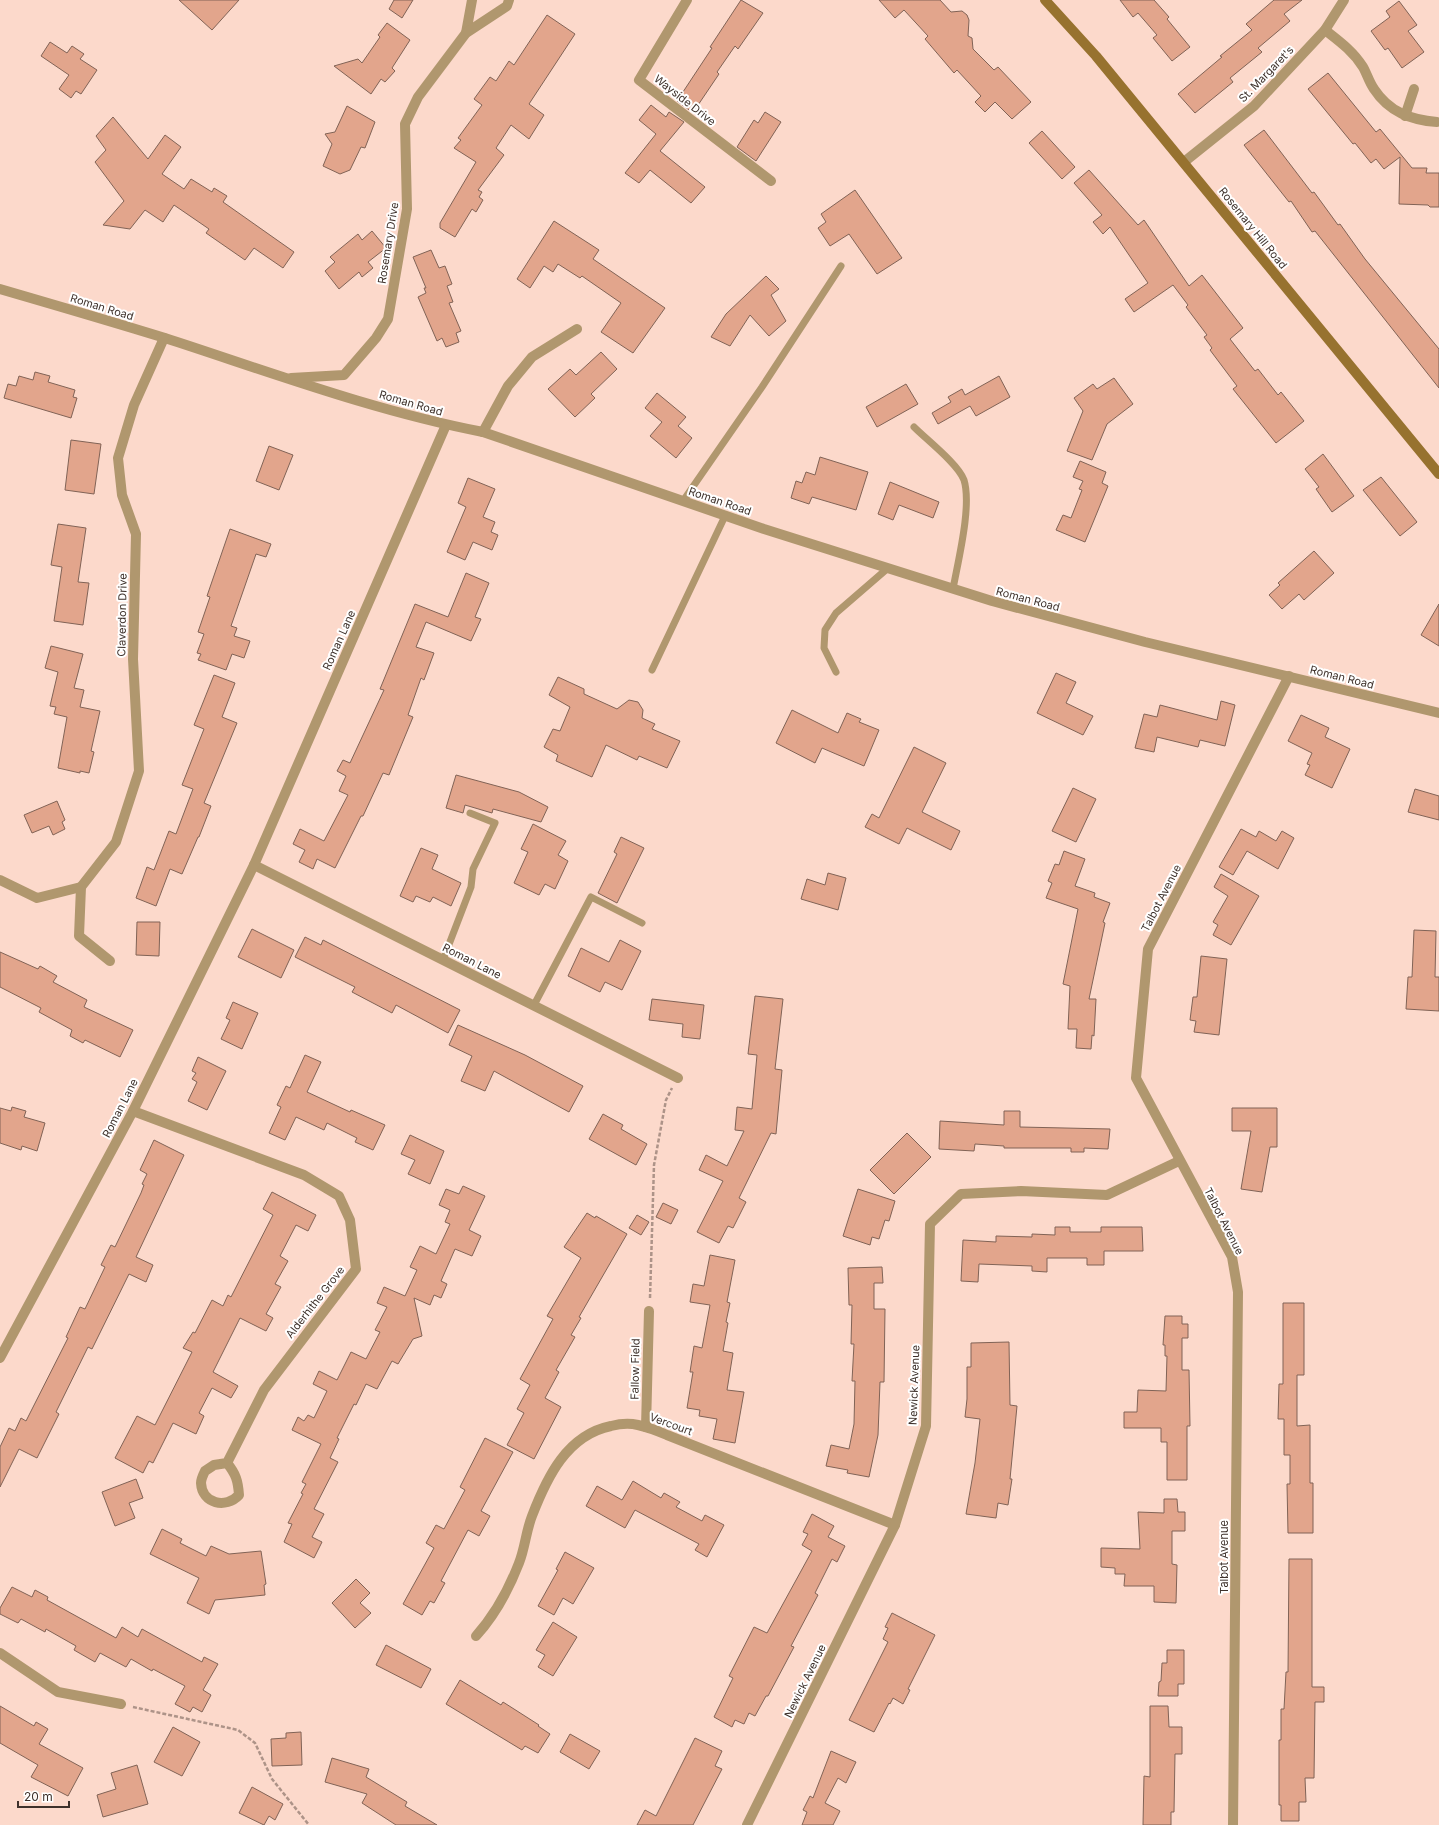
<svg xmlns="http://www.w3.org/2000/svg" width="1439" height="1825" font-family="Inter,sans-serif">
	<style>
		.building { fill: #e2a58c; stroke: #816356 }
		.lines { fill: none; stroke-linecap: round; stroke-linejoin: round }
		.path { stroke: #ad9388; stroke-width: 2.5; stroke-dasharray: 4 2; stroke-linecap: butt }
		.lane { stroke: #b0976e; stroke-width: 7 }
		.street { stroke: #b0976e; stroke-width: 10 }
		.secondary { stroke: #97722f; stroke-width: 10 }
		.labels { text-anchor: middle; stroke-width: 4; stroke-linejoin: round; paint-order: stroke }
		.street-label { font-size: 11px; fill: #3e312b; stroke: #fff }
	</style>
	<rect width="100%" height="100%" fill="#fcd9cb"/>
	<g class="building">
		<polygon points="179,0 239,0 212,30"/>
		<polygon points="394,0 413,0 402,18 389,9"/>
		<polygon points="741,0 763,13 738,49 735,46 717,72 719,74 694,111 692,112 677,101 712,48 710,47"/>
		<polygon points="879,0 940,0 951,12 962,11 967,15 969,20 968,36 972,38 973,49 994,70 998,67 1031,102 1012,119 995,102 985,112 975,102 981,96 957,70 954,73 925,39 928,36 904,10 895,18"/>
		<polygon points="1120,0 1154,0 1169,17 1167,19 1190,47 1172,61 1153,38 1157,35 1138,13 1133,17"/>
		<polygon points="1274,0 1302,0 1284,14 1290,21 1258,48 1262,52 1230,78 1233,82 1195,113 1178,94 1222,57 1220,56 1252,30 1246,24"/>
		<polygon points="1399,1 1417,25 1408,31 1424,52 1402,68 1388,48 1385,50 1371,31 1390,17 1386,11"/>
		<polygon points="547,15 575,34 529,104 544,115 529,139 511,125 496,148 504,155 478,190 482,192 479,197 483,200 476,212 472,209 455,237 440,228 440,223 476,162 454,148 461,140 458,138 482,105 474,99 490,77 496,81 509,61 514,65"/>
		<polygon points="387,23 410,40 392,68 395,71 385,82 381,79 371,94 334,66 358,59 362,63 380,37 378,35"/>
		<polygon points="50,42 67,53 72,46 84,54 80,59 97,70 81,94 76,91 71,98 59,89 69,75 41,56"/>
		<polygon points="1328,73 1376,132 1380,129 1412,168 1427,168 1426,173 1439,173 1439,207 1430,207 1428,205 1399,204 1400,157 1384,169 1376,159 1371,163 1355,143 1353,144 1308,89"/>
		<polygon points="651,105 666,117 669,112 684,122 660,151 705,187 691,203 650,170 639,183 625,173 656,134 639,120"/>
		<polygon points="347,106 375,122 365,148 361,147 350,170 340,174 323,166 332,144 325,134 335,132"/>
		<polygon points="765,112 781,122 756,161 737,147 754,120 758,123"/>
		<polygon points="113,117 148,159 165,135 181,147 162,174 184,189 191,179 212,192 214,188 227,196 223,202 294,252 283,268 254,248 245,260 206,233 209,229 174,205 163,222 145,210 130,229 103,225 124,201 95,162 106,150 96,136"/>
		<polygon points="1264,130 1312,193 1314,192 1338,225 1340,224 1365,259 1439,349 1439,388 1315,231 1312,232 1291,201 1289,202 1244,145"/>
		<polygon points="1042,131 1075,167 1062,179 1029,143"/>
		<polygon points="1089,170 1138,225 1144,220 1189,286 1202,275 1243,328 1230,339 1255,371 1258,369 1278,395 1281,392 1304,421 1276,443 1233,389 1237,386 1210,350 1212,348 1204,337 1207,335 1186,307 1188,305 1173,285 1134,312 1125,299 1148,283 1110,227 1103,234 1093,222 1102,215 1074,183"/>
		<polygon points="855,190 902,258 877,274 849,234 830,246 818,228 826,222 821,214"/>
		<polygon points="554,221 599,250 593,259 665,308 633,353 601,332 621,303 582,276 580,278 558,264 553,272 544,266 530,288 517,279"/>
		<polygon points="372,231 386,248 368,262 373,268 362,277 359,272 339,289 325,271 335,262 330,257 358,234 362,240"/>
		<polygon points="431,250 439,268 445,266 452,284 447,286 453,302 449,303 461,331 456,333 459,342 446,347 442,338 437,341 418,297 426,293 424,288 426,288 413,257"/>
		<polygon points="766,276 779,289 771,295 786,321 769,336 750,315 730,346 711,337 726,314"/>
		<polygon points="601,352 617,369 591,394 595,398 575,417 548,389 570,369 576,375"/>
		<polygon points="35,372 50,376 48,382 75,390 73,397 77,398 71,418 4,398 8,384 16,386 19,376 33,380"/>
		<polygon points="999,376 1010,397 976,416 970,406 938,424 932,413 951,402 948,397 962,389 965,395"/>
		<polygon points="1114,378 1133,404 1107,424 1092,460 1067,451 1083,411 1074,398 1093,384 1097,389"/>
		<polygon points="906,384 918,404 877,427 866,407"/>
		<polygon points="657,393 686,417 678,426 692,438 676,458 650,436 662,422 645,408"/>
		<polygon points="71,440 101,444 94,494 65,490"/>
		<polygon points="269,446 293,455 279,490 256,481"/>
		<polygon points="1323,454 1354,496 1332,512 1316,489 1319,487 1305,469"/>
		<polygon points="820,457 868,472 856,510 812,497 809,504 791,498 796,481 802,483 806,472 815,475"/>
		<polygon points="1080,461 1106,472 1102,483 1108,486 1085,542 1056,530 1063,515 1071,518 1082,490 1079,489 1083,481 1073,477"/>
		<polygon points="1381,477 1417,522 1400,536 1363,490"/>
		<polygon points="468,478 495,489 483,517 495,522 491,532 498,535 492,550 473,542 465,560 447,552 466,507 458,503"/>
		<polygon points="890,482 939,502 933,518 899,505 893,520 878,514"/>
		<polygon points="58,524 86,528 78,582 89,583 83,625 54,621 62,567 51,565"/>
		<polygon points="230,529 271,544 266,557 256,554 231,626 237,628 234,636 250,641 244,658 232,654 226,670 198,660 201,654 197,653 204,634 198,632 210,597 207,596"/>
		<polygon points="1314,551 1334,573 1304,600 1299,594 1282,609 1269,595 1280,585 1278,583"/>
		<polygon points="466,573 489,583 475,617 481,619 471,641 426,622 416,647 434,653 424,680 421,678 408,715 413,717 389,775 383,773 363,816 361,816 335,868 317,859 313,869 299,862 305,850 293,844 300,829 324,841 348,795 339,791 346,776 337,771 343,760 350,763 384,690 380,689 415,604 448,617"/>
		<polygon points="1439,604 1439,646 1421,635"/>
		<polygon points="51,646 83,654 74,688 84,690 80,707 100,711 91,751 94,752 89,773 80,771 80,773 58,768 67,717 54,714 56,707 50,706 58,672 45,668"/>
		<polygon points="1056,673 1076,682 1066,703 1093,716 1083,735 1037,713"/>
		<polygon points="214,675 235,683 222,717 237,723 204,803 211,806 199,837 198,837 182,874 170,869 156,906 136,898 147,867 154,870 169,831 176,834 193,789 182,785 204,729 194,725"/>
		<polygon points="558,677 584,689 584,694 617,709 629,700 638,702 643,710 642,718 655,724 652,729 680,741 667,768 639,756 637,760 606,745 592,777 556,761 558,755 544,747 553,729 560,731 570,707 549,695"/>
		<polygon points="1221,701 1235,705 1225,746 1200,740 1198,747 1157,737 1154,752 1135,748 1144,714 1157,717 1160,705 1217,720"/>
		<polygon points="792,710 838,733 847,713 861,719 859,722 879,730 864,766 822,748 815,763 776,743"/>
		<polygon points="1301,715 1329,728 1325,737 1350,749 1332,788 1305,775 1310,765 1307,764 1312,753 1288,741"/>
		<polygon points="914,747 946,763 922,812 960,831 951,850 907,828 899,844 865,827 872,814 879,818"/>
		<polygon points="456,775 519,792 548,807 541,822 493,809 492,813 465,805 463,813 446,808"/>
		<polygon points="1073,788 1096,799 1076,842 1052,831"/>
		<polygon points="1415,789 1439,796 1439,820 1408,812"/>
		<polygon points="57,801 65,820 62,822 65,829 53,835 49,826 32,833 24,815"/>
		<polygon points="533,824 566,841 558,855 568,861 555,889 545,884 539,895 514,883 528,852 521,849"/>
		<polygon points="1241,829 1256,837 1259,831 1276,841 1282,831 1294,838 1278,869 1247,851 1233,875 1219,867"/>
		<polygon points="621,837 644,848 617,903 598,893 617,854 614,852"/>
		<polygon points="421,848 438,855 432,869 461,883 451,906 433,897 430,902 416,896 413,902 400,896"/>
		<polygon points="1064,851 1085,859 1075,886 1095,893 1094,897 1110,903 1103,922 1105,923 1089,999 1096,999 1094,1036 1092,1035 1091,1049 1076,1048 1077,1029 1068,1029 1070,986 1063,984 1078,909 1046,898 1052,883 1048,881 1055,864 1059,865"/>
		<polygon points="828,873 846,878 838,910 801,899 807,879 825,885"/>
		<polygon points="1221,874 1259,896 1231,945 1213,935 1218,925 1213,922 1228,896 1214,887"/>
		<polygon points="137,922 160,922 159,956 136,955"/>
		<polygon points="252,929 294,950 281,978 238,957"/>
		<polygon points="1414,930 1436,931 1435,977 1439,977 1439,1011 1406,1009 1408,977 1412,977"/>
		<polygon points="305,937 321,945 323,940 460,1010 448,1033 396,1005 392,1013 352,992 355,987 295,957"/>
		<polygon points="620,940 641,951 622,990 605,982 600,992 568,976 581,948 609,962"/>
		<polygon points="0,952 38,969 40,966 57,976 53,982 87,1000 84,1007 133,1030 120,1057 85,1040 83,1043 70,1036 72,1030 39,1012 41,1008 0,987"/>
		<polygon points="1201,956 1227,959 1219,1035 1194,1032 1196,1021 1190,1020 1193,997 1197,997"/>
		<polygon points="755,996 783,999 775,1069 782,1070 776,1134 771,1133 739,1198 746,1202 733,1228 728,1226 719,1243 697,1232 723,1181 699,1170 706,1155 727,1166 744,1131 735,1130 737,1107 752,1109 757,1055 748,1054"/>
		<polygon points="652,999 704,1005 700,1039 682,1037 683,1024 649,1020"/>
		<polygon points="233,1002 258,1013 242,1049 221,1039 230,1020 226,1018"/>
		<polygon points="458,1025 525,1055 583,1086 569,1112 494,1071 485,1091 461,1081 472,1056 449,1045"/>
		<polygon points="305,1055 321,1062 307,1092 350,1112 351,1110 385,1125 373,1150 355,1142 357,1138 327,1123 324,1130 296,1117 285,1140 269,1133 281,1107 277,1105 286,1086 290,1088"/>
		<polygon points="198,1057 226,1071 207,1110 188,1101 197,1082 192,1079 196,1073 192,1071"/>
		<polygon points="12,1107 26,1111 24,1117 45,1123 37,1151 22,1146 21,1150 0,1143 0,1108 11,1111"/>
		<polygon points="1232,1108 1277,1108 1277,1147 1270,1147 1262,1192 1241,1189 1251,1131 1232,1131"/>
		<polygon points="1004,1111 1020,1111 1020,1127 1110,1129 1108,1149 1084,1148 1084,1152 1071,1152 1071,1148 1004,1148 1004,1146 975,1144 974,1151 939,1149 940,1121 1004,1125"/>
		<polygon points="603,1114 623,1125 621,1129 647,1144 636,1165 589,1139"/>
		<polygon points="907,1133 931,1157 894,1194 870,1170"/>
		<polygon points="410,1135 444,1151 430,1184 408,1174 415,1160 401,1154"/>
		<polygon points="154,1140 184,1155 136,1257 153,1265 146,1282 129,1274 92,1349 88,1347 56,1412 59,1414 37,1458 19,1449 0,1487 0,1447 9,1428 15,1431 21,1418 26,1421 68,1338 66,1337 80,1307 85,1309 105,1267 101,1265 111,1245 115,1247 141,1193 144,1185 142,1184 147,1174 140,1170"/>
		<polygon points="463,1186 485,1196 469,1230 481,1236 472,1256 455,1249 441,1281 447,1284 441,1298 434,1295 430,1305 414,1298 422,1336 413,1339 398,1364 392,1361 377,1389 366,1384 356,1405 354,1404 337,1438 339,1439 330,1458 338,1462 314,1509 324,1514 312,1537 322,1542 314,1558 284,1542 292,1524 288,1523 303,1494 301,1493 306,1484 302,1482 321,1444 292,1430 298,1417 304,1421 308,1415 314,1418 327,1391 313,1384 319,1371 337,1380 351,1352 366,1359 380,1332 375,1330 387,1307 377,1303 384,1287 405,1296 417,1270 410,1267 420,1246 436,1254 450,1224 445,1222 450,1210 439,1205 446,1189 459,1194"/>
		<polygon points="858,1189 895,1201 889,1221 885,1220 879,1239 872,1237 870,1245 843,1236"/>
		<polygon points="272,1192 316,1215 308,1231 296,1225 280,1256 288,1261 275,1284 281,1287 266,1314 273,1318 266,1331 240,1318 213,1372 238,1386 231,1398 212,1388 199,1413 204,1416 196,1434 173,1423 153,1463 149,1461 143,1473 115,1458 137,1416 155,1425 192,1352 183,1348 193,1332 195,1333 212,1300 223,1306 228,1295 231,1297 273,1215 263,1209"/>
		<polygon points="663,1203 678,1210 671,1224 656,1217"/>
		<polygon points="587,1213 595,1218 596,1216 627,1234 579,1317 581,1318 571,1335 575,1337 556,1370 559,1372 545,1398 561,1407 534,1459 507,1445 524,1413 517,1409 530,1385 520,1379 553,1319 547,1316 581,1258 564,1247"/>
		<polygon points="637,1215 649,1222 641,1235 629,1228"/>
		<polygon points="1055,1227 1070,1227 1070,1232 1101,1232 1101,1227 1142,1227 1143,1251 1104,1251 1104,1265 1087,1265 1087,1258 1047,1258 1047,1272 1032,1271 1032,1266 979,1264 978,1282 961,1281 963,1240 996,1242 996,1236 1032,1237 1032,1234 1055,1235"/>
		<polygon points="710,1255 735,1260 727,1302 730,1303 726,1322 728,1323 723,1351 733,1353 727,1390 744,1392 735,1443 713,1439 717,1419 699,1416 700,1410 687,1408 693,1372 690,1372 694,1346 702,1348 710,1305 690,1302 693,1284 704,1286"/>
		<polygon points="882,1267 883,1283 874,1283 874,1309 885,1309 884,1382 880,1382 878,1435 869,1477 847,1473 848,1470 826,1466 831,1445 849,1449 854,1424 855,1381 852,1381 854,1344 851,1344 852,1305 849,1305 848,1268"/>
		<polygon points="1283,1303 1304,1303 1304,1375 1297,1375 1297,1426 1310,1425 1310,1483 1313,1483 1313,1533 1288,1533 1287,1484 1290,1484 1290,1455 1284,1455 1284,1419 1278,1419 1279,1384 1283,1384"/>
		<polygon points="1165,1316 1182,1316 1182,1324 1188,1324 1188,1338 1182,1338 1182,1370 1189,1370 1190,1426 1187,1426 1187,1480 1167,1480 1167,1442 1161,1442 1161,1428 1124,1428 1124,1412 1137,1412 1138,1390 1166,1391 1167,1356 1165,1356 1165,1345 1163,1345"/>
		<polygon points="1009,1342 1010,1405 1017,1406 1010,1479 1012,1479 1008,1505 998,1503 996,1518 966,1514 975,1463 980,1419 965,1417 967,1399 967,1367 971,1367 971,1343"/>
		<polygon points="485,1438 513,1452 481,1511 490,1516 479,1536 468,1530 441,1581 445,1583 434,1603 430,1601 422,1615 403,1604 434,1548 426,1543 436,1525 444,1529 465,1490 460,1487"/>
		<polygon points="136,1479 143,1498 129,1503 135,1518 115,1526 102,1492"/>
		<polygon points="633,1481 661,1498 664,1493 680,1502 676,1507 702,1521 705,1515 724,1525 707,1557 695,1550 699,1544 635,1510 625,1528 586,1506 597,1486 622,1500"/>
		<polygon points="1164,1499 1177,1499 1178,1512 1185,1512 1185,1531 1172,1531 1172,1564 1177,1565 1176,1603 1154,1602 1154,1586 1124,1586 1125,1574 1115,1574 1115,1568 1101,1567 1101,1548 1140,1549 1138,1512 1164,1513"/>
		<polygon points="812,1514 834,1526 828,1537 845,1546 837,1562 832,1559 815,1593 818,1595 791,1646 794,1647 768,1696 766,1696 755,1716 749,1713 744,1724 735,1720 732,1727 714,1717 733,1678 729,1676 754,1627 767,1633 812,1551 802,1545 808,1534 803,1532"/>
		<polygon points="162,1529 182,1539 180,1543 206,1556 211,1546 229,1554 261,1551 266,1584 264,1585 265,1595 215,1600 209,1614 187,1603 199,1578 150,1554"/>
		<polygon points="565,1552 594,1568 573,1604 563,1598 554,1615 538,1606 558,1570 556,1569"/>
		<polygon points="1289,1559 1312,1559 1312,1687 1324,1687 1324,1702 1315,1702 1314,1778 1305,1778 1306,1802 1299,1802 1299,1821 1281,1821 1281,1805 1279,1805 1279,1740 1281,1740 1281,1709 1284,1709 1286,1672 1288,1672"/>
		<polygon points="356,1579 370,1593 360,1603 371,1613 355,1628 332,1603"/>
		<polygon points="12,1587 32,1597 35,1590 48,1597 47,1600 116,1638 122,1627 138,1637 142,1629 202,1662 204,1657 218,1664 203,1690 211,1695 202,1712 193,1707 190,1712 175,1704 185,1686 153,1669 152,1671 131,1659 126,1667 100,1653 95,1662 74,1650 76,1646 46,1629 45,1632 21,1619 18,1623 0,1614 0,1608"/>
		<polygon points="892,1613 935,1635 908,1689 910,1690 903,1704 893,1698 890,1704 889,1703 874,1732 849,1720 888,1642 883,1639 888,1628 885,1627"/>
		<polygon points="553,1622 577,1637 553,1676 538,1667 545,1655 536,1650"/>
		<polygon points="386,1645 431,1669 421,1688 376,1665"/>
		<polygon points="1167,1650 1184,1650 1184,1684 1178,1684 1178,1696 1158,1696 1159,1682 1161,1681 1162,1663 1167,1663"/>
		<polygon points="460,1680 501,1705 503,1702 539,1725 538,1726 550,1734 538,1753 525,1746 522,1750 446,1704"/>
		<polygon points="0,1706 34,1726 36,1722 48,1729 39,1744 83,1768 68,1796 31,1777 38,1765 0,1743"/>
		<polygon points="1150,1706 1168,1706 1169,1727 1182,1727 1182,1754 1175,1754 1174,1812 1171,1812 1171,1825 1143,1825 1144,1776 1150,1777"/>
		<polygon points="173,1727 200,1742 182,1776 154,1762"/>
		<polygon points="301,1732 302,1765 272,1766 271,1739 286,1738 286,1733"/>
		<polygon points="570,1734 600,1751 589,1769 560,1752"/>
		<polygon points="695,1738 722,1751 715,1766 722,1769 693,1825 637,1825 645,1810 656,1816"/>
		<polygon points="831,1751 856,1762 846,1783 838,1778 825,1803 840,1811 833,1825 802,1825 807,1812 803,1810 810,1796 813,1798"/>
		<polygon points="332,1758 369,1769 366,1777 407,1802 405,1806 437,1825 396,1825 362,1803 367,1794 325,1782"/>
		<polygon points="137,1765 148,1804 103,1817 97,1795 116,1789 111,1773"/>
		<polygon points="252,1787 283,1804 275,1820 269,1816 264,1825 239,1813"/>
	</g>
	<g class="lines">
		<g class="path">
			<polyline points="650,1298 654,1165 666,1100 672,1088"/>
			<polyline points="133,1707 238,1730 255,1743 272,1779 309,1825"/>
		</g>
		<g class="lane">
			<path d="M 914,427 C 927,440 958,464 964,480 C 972,506 958,561 953,589"/>
			<polyline points="683,501 762,387 841,266"/>
			<polyline points="652,670 725,516"/>
			<polyline points="836,672 824,648 825,630 836,613 888,568"/>
			<polyline points="443,960 471,887 473,869 495,823 470,813"/>
			<polyline points="534,1005 591,897 642,923"/>
		</g>
		<g class="street">
			<polyline points="687,0 639,80 771,181"/>
			<path d="M 1325,30 C 1339,41 1353,51 1363,67 C 1367,74 1369,82 1374,89 C 1389,112 1411,120 1437,122"/>
			<polyline points="466,33 472,0"/>
			<polyline points="1405,116 1414,89"/>
			<polyline points="1184,162 1254,106 1325,30 1344,0"/>
			<path d="M 0,289 C 55,305 110,321 165,338 C 270,372 374,411 483,432 L 764,529 L 992,601 L 1145,642 L 1439,713"/>
			<polyline points="291,378 344,375 376,338 388,319 407,209 405,124 418,97 466,33 507,6 509,0"/>
			<polyline points="483,432 508,386 532,357 577,329"/>
			<polyline points="254,865 678,1078"/>
			<polyline points="0,880 37,898 81,887"/>
			<polyline points="110,961 79,936 81,887 116,842 139,771 133,659 136,534 122,495 118,458 134,405 164,338"/>
			<path d="M 133,1111 L 304,1175 L 339,1196 L 350,1220 L 356,1269 L 264,1390 L 227,1463 L 214,1465 L 205,1471 C 203,1475 201,1479 201,1483 C 202,1504 226,1509 239,1495 C 238,1481 236,1474 227,1463"/>
			<polyline points="0,1358 133,1111 254,865 446,425"/>
			<polyline points="646,1427 649,1311"/>
			<path d="M 476,1636 C 495,1615 509,1589 519,1563 C 525,1548 526,1531 532,1516 C 547,1477 567,1435 611,1426 C 619,1424 629,1423 638,1425 C 647,1427 658,1431 667,1435 L 895,1525"/>
			<polyline points="0,1653 58,1692 121,1704"/>
			<polyline points="747,1825 895,1525 926,1426 930,1224 961,1194 1021,1191 1107,1195 1179,1161"/>
			<polyline points="1233,1825 1238,1292 1232,1257 1136,1078 1148,949 1289,676"/>
		</g>
		<polyline class="secondary" points="1045,0 1096,56 1439,474"/>
	</g>
	<g class="labels">
		<g class="street-label">
			<text transform="translate(1266 74) rotate(-46)" y="4">St. Margaret's</text>
			<text transform="translate(685 100) rotate(38)" y="4">Wayside Drive</text>
			<text transform="translate(1253 228) rotate(51)" y="4">Rosemary Hill Road</text>
			<text transform="translate(388 243) rotate(-81)" y="4">Rosemary Drive</text>
			<text transform="translate(102 307) rotate(17)" y="4">Roman Road</text>
			<text transform="translate(411 403) rotate(16)" y="4">Roman Road</text>
			<text transform="translate(720 501) rotate(19)" y="4">Roman Road</text>
			<text transform="translate(1028 599) rotate(15)" y="4">Roman Road</text>
			<text transform="translate(122 615) rotate(-89)" y="4">Claverdon Drive</text>
			<text transform="translate(339 640) rotate(-66)" y="4">Roman Lane</text>
			<text transform="translate(1342 677) rotate(14)" y="4">Roman Road</text>
			<text transform="translate(1161 898) rotate(-63)" y="4">Talbot Avenue</text>
			<text transform="translate(472 961) rotate(27)" y="4">Roman Lane</text>
			<text transform="translate(120 1108) rotate(-63)" y="4">Roman Lane</text>
			<text transform="translate(1224 1221) rotate(63)" y="4">Talbot Avenue</text>
			<text transform="translate(315 1302) rotate(-52)" y="4">Alderhithe Grove</text>
			<text transform="translate(635 1369) rotate(-89)" y="4">Fallow Field</text>
			<text transform="translate(914 1385) rotate(-88)" y="4">Newick Avenue</text>
			<text transform="translate(671 1424) rotate(20)" y="4">Vercourt</text>
			<text transform="translate(1224 1557) rotate(-90)" y="4">Talbot Avenue</text>
			<text transform="translate(805 1681) rotate(-64)" y="4">Newick Avenue</text>
		</g>
	</g>
	<path d="M18 1801v6h51v-6" fill="none" stroke="#3e312b" stroke-width="2"/>
	<text x="24" y="1801" font-size="12" fill="#3e312b" stroke="#ffffff" stroke-width="3" paint-order="stroke">20 m</text>
</svg>
